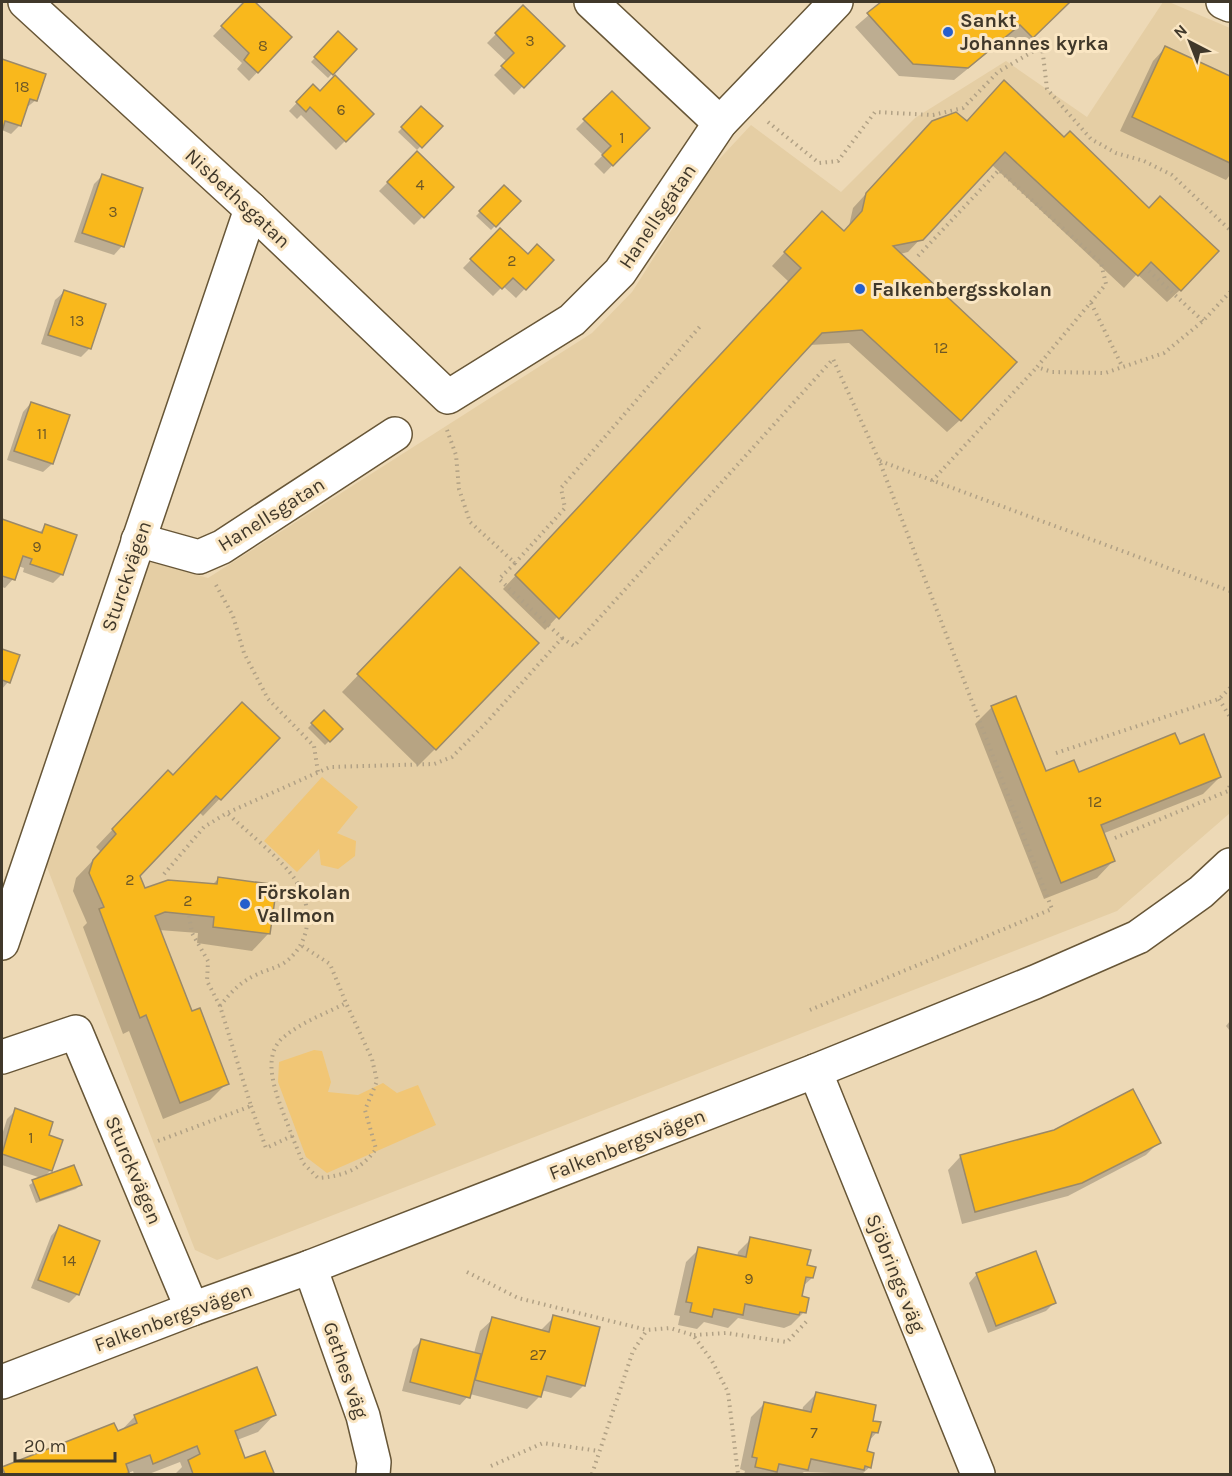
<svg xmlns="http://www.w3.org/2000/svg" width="1232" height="1476" font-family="Karla,sans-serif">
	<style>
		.built { fill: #e5cea4 }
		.green { fill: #f1c675 }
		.shadow { fill: #0003 }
		.building { fill: #f9b81c; stroke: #9b8968; stroke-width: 1.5 }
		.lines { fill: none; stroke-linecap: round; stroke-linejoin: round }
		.minor-casing { stroke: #675637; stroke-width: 36 }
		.path { stroke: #b1a185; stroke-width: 4; stroke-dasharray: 1.5 4.5; stroke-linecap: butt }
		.minor { stroke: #fff; stroke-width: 33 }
		.poi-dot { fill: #265ecc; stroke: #fae6c3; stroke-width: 2 }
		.labels { text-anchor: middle; stroke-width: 6; stroke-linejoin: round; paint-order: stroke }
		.number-label { font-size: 16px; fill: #6e5826 }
		.poi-label { font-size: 20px; font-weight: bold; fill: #40382a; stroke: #fae6c3; text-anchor: start }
		.street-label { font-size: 20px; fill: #40382a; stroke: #fae6c3 }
	</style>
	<rect width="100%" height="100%" fill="#edd9b6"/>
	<polygon class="built" points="1163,2 1169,2 1230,28 1230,813 1117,911 217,1260 195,1250 45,862 147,561 208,578 592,333 632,292 710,169 751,125 841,192 915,118 1006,61 1087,117"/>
	<g class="green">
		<polygon points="322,777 358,807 337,833 356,841 355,856 338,869 321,865 319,849 297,872 264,841"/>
		<polygon points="314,1050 322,1051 331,1082 328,1092 358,1095 383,1083 397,1093 418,1085 436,1125 327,1173 306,1157 278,1082 279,1062"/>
	</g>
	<g class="shadow">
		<polygon points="246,2 253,2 290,37 249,81 237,69 242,63 213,36"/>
		<polygon points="884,2 1069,2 1019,50 1007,37 954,80 899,76 855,27"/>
		<polygon points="523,7 562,46 514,95 494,75 507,62 487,43"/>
		<polygon points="338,33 355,49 328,78 311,62"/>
		<polygon points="1165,48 1230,78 1230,175 1226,180 1120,131 1153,61"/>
		<polygon points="2,61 44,75 36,100 26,108 20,125 11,134 2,130"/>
		<polygon points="313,86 320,93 372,114 336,150 301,115 297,119 289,111"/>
		<polygon points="612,93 648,128 604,174 594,164 603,155 576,129"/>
		<polygon points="992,95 1180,290 1167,302 1137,274 1124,288 991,164 908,252 900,254 960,420 947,432 849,343 809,345 545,630 503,589 789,282 772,266 809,226 843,232 849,226 853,208 919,136 966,122"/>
		<polygon points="422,108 440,126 417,150 398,132"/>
		<polygon points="417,153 452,187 414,225 379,191"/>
		<polygon points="102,176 122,246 114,255 74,242 94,184"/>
		<polygon points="504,187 519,201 491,230 476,216"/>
		<polygon points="500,230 527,256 552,260 516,298 503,286 493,296 463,268"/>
		<polygon points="64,292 104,305 89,349 81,357 41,344 55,300"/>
		<polygon points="31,403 52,464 43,472 7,460 23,412"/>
		<polygon points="2,521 38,534 46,526 62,574 53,583 23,572 24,568 18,566 13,579 5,588 2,587"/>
		<polygon points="444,586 435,749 418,766 342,692"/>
		<polygon points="2,650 18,656 8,682 2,689"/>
		<polygon points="992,707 1046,773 1078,774 1179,746 1220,777 1203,794 1102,834 1113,861 1097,878 1044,899 975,724"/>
		<polygon points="324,712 341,729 325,745 308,728"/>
		<polygon points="278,738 203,816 199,812 138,876 144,889 212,885 219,878 268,934 252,951 197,943 198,933 159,930 191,1013 227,1083 210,1100 163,1119 129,1031 123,1034 83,927 87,923 73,891 76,878 101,852 96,847 151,789 172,777"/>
		<polygon points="1230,1021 1230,1031 1226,1026"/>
		<polygon points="16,1110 47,1136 51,1170 44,1177 80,1185 76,1189 36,1203 29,1185 41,1178 2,1165 2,1135 7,1119"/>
		<polygon points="1159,1142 1146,1155 1068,1196 962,1224 948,1170 960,1157"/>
		<polygon points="59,1227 78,1294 69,1303 31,1288 51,1236"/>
		<polygon points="751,1239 806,1267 812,1278 802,1287 800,1297 804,1312 791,1325 784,1328 738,1318 728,1328 704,1322 697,1329 678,1325 680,1316 674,1315 686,1262 699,1249 737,1257 738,1252"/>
		<polygon points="977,1274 1054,1303 1046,1311 988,1333 969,1283"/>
		<polygon points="554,1317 584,1385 571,1398 541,1390 540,1396 527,1409 470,1394 460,1405 402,1391 413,1349 422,1340 474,1353 480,1331 493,1319 540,1331"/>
		<polygon points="816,1394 871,1422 877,1432 868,1442 865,1452 870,1467 862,1474 804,1472 801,1474 744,1474 745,1471 740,1469 751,1417 764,1404 802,1412 803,1407"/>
		<polygon points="274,1415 258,1432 237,1440 245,1460 272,1473 270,1474 175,1474 182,1467 180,1462 149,1474 134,1474 133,1471 126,1474 2,1474 3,1468 119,1433 135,1416"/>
	</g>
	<g class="building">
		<polygon points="244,2 255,2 292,37 258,73 244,60 249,53 221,26"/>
		<polygon points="881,2 1070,2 1033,38 1020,25 968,68 913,64 867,13"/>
		<polygon points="523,5 565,46 524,88 501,66 514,53 495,33"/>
		<polygon points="338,31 357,49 333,75 314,57"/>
		<polygon points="1165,46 1230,76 1230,163 1132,117"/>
		<polygon points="2,59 46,74 37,101 30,99 21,126 5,121 2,132"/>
		<polygon points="335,75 374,114 346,142 310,107 306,112 296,102 313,84 320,91"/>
		<polygon points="1004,80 1064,137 1070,131 1149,208 1160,196 1219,251 1181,291 1151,262 1138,276 1005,152 923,240 893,246 1017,362 961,421 862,330 822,333 559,619 515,575 801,268 784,252 822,211 844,231 862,211 866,193 932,121 956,112 967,121"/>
		<polygon points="612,91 650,128 613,166 602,155 611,146 583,119"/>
		<polygon points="421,106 443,126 422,148 401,127"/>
		<polygon points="417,151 454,187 424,218 387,182"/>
		<polygon points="102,174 143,188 124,247 82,233"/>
		<polygon points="504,185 521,201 496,227 479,211"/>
		<polygon points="500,228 528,254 537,244 554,260 526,290 513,278 502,289 470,259"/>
		<polygon points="64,290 106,304 91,349 48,335"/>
		<polygon points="31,402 70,415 53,464 14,451"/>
		<polygon points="2,519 42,533 45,524 77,535 63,575 30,564 32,559 23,556 15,580 2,576"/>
		<polygon points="460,567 539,643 436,750 357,674"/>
		<polygon points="2,649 20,655 10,683 2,680"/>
		<polygon points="1016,696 1046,771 1074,760 1079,772 1175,733 1180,744 1204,734 1221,777 1101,825 1115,861 1061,883 991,706"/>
		<polygon points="242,702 280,738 221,800 216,796 140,876 145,888 168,880 217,884 218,877 277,885 270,934 213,927 214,917 165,912 155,916 192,1011 200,1008 229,1084 180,1103 146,1015 140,1018 99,909 104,907 89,873 93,860 116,834 112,829 168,770 173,775"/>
		<polygon points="324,710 343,729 330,742 311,723"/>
		<polygon points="1133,1089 1161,1143 1082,1183 975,1212 960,1155 1054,1130"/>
		<polygon points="15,1108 53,1122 49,1135 63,1140 52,1171 2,1154"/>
		<polygon points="74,1165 82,1185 40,1200 32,1180"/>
		<polygon points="59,1225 100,1241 79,1295 38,1280"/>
		<polygon points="750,1237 811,1250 807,1265 816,1267 813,1278 806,1277 802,1296 809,1298 806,1313 800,1312 799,1315 745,1304 743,1315 714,1309 712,1317 690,1312 692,1303 686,1302 698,1247 746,1257"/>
		<polygon points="1036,1251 1056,1303 996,1326 976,1273"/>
		<polygon points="553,1315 600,1327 585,1386 547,1376 541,1397 475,1380 492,1317 549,1332"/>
		<polygon points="421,1339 481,1354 470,1398 410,1382"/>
		<polygon points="257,1367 276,1415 235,1431 245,1458 265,1451 274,1473 193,1474 188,1460 200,1454 197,1446 153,1464 150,1455 126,1464 129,1473 125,1474 5,1474 2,1467 114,1423 118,1431 137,1423 134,1415"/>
		<polygon points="816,1392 876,1405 873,1421 881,1422 878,1433 872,1432 867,1451 874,1453 871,1468 865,1466 864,1470 811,1459 808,1470 779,1464 777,1472 755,1467 757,1458 752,1457 764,1402 811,1412"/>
	</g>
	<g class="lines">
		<g class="minor-casing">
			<g id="minor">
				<polyline points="25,2 251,209 448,397 572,320 620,272 720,123 836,2"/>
				<polyline points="591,2 720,123"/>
				<polyline points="1223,2 1230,5"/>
				<polyline points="138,540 199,557 222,547 395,434"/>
				<polyline points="2,943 251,209"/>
				<polyline points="2,1057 76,1032 192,1309"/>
				<polyline points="815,1071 978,1474"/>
				<polyline points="310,1267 363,1416 374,1462 373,1474"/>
				<polyline points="2,1382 192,1309 310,1267 815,1071 1035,982 1138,937 1201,892 1230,865"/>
			</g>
		</g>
		<g class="path">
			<polyline points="768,122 819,163 838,161 875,112 933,115 963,108 998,72 1042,46 1047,89 1091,139 1116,153 1144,161 1172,175 1230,230"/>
			<polyline points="918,256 999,170 1101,263 1106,284 1037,367 1052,372 1105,373 1164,353 1203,321 1230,292"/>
			<polyline points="1149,271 1203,321"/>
			<polyline points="1091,303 1122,366"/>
			<polyline points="447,430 456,455 459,489 470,522 515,563 565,508 561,488 702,324"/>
			<polyline points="880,461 1230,591"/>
			<polyline points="932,481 1037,367"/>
			<polyline points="216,585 233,616 244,653 268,699 314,746 318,772"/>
			<polyline points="562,638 574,646 833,359 879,460 1052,909 810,1010"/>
			<polyline points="1219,699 1230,717"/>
			<polyline points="1056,753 1219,699 1230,688"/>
			<polyline points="1115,838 1228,791 1230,785"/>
			<polyline points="164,874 204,827 227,813 330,767 434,764 452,757 487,722 562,638 499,579 515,563"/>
			<polyline points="189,916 192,933 208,961 207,981 220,1006"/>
			<path d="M 251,1106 L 266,1148 L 292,1136 C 283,1109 255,1058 285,1036 C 302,1022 327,1013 346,1003 L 330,964 L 302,946"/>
			<path d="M 292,1136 L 303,1163 L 318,1178 C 343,1176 361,1170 376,1149 L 365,1110 L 377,1081 L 372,1059 L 346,1003"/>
			<path d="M 158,1141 L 251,1106 L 220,1006 C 231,992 241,981 258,974 C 266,970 276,968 284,963 C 311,944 314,909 296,881 C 283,860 246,831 227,813"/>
			<polyline points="467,1272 518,1298 647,1330 670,1328 693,1335 712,1361 728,1392 738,1474"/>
			<polyline points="694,1335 726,1333 787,1342 807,1321"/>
			<polyline points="491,1466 543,1443 599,1451"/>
			<polyline points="592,1474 633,1351 647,1330"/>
		</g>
		<use href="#minor" class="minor"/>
	</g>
	<g class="poi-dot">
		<circle cx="948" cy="32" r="6"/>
		<circle cx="860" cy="289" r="6"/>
		<circle cx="245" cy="904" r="6"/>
	</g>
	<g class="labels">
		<g class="number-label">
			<text x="530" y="46">3</text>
			<text x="263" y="51">8</text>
			<text x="22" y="92">18</text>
			<text x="341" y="115">6</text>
			<text x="622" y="143">1</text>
			<text x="420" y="190">4</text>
			<text x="113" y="217">3</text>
			<text x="512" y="266">2</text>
			<text x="77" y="326">13</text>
			<text x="941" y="353">12</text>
			<text x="42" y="439">11</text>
			<text x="37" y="552">9</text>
			<text x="1095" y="807">12</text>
			<text x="130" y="885">2</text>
			<text x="188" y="906">2</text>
			<text x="31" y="1143">1</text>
			<text x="69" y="1266">14</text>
			<text x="749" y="1284">9</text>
			<text x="538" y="1360">27</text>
			<text x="814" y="1438">7</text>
		</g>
		<g class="poi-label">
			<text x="960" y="27">Sankt<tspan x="960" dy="23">Johannes kyrka</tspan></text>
			<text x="872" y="296">Falkenbergsskolan</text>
			<text x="257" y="899">Förskolan<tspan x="257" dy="23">Vallmon</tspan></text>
		</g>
		<g class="street-label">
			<text transform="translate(238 198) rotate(43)" y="7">Nisbethsgatan</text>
			<text transform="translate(657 216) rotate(-56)" y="7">Hanellsgatan</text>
			<text transform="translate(271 514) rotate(-32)" y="7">Hanellsgatan</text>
			<text transform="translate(126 576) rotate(-71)" y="7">Sturckvägen</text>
			<text transform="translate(627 1144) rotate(-21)" y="7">Falkenbergsvägen</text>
			<text transform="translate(134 1170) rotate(67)" y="7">Sturckvägen</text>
			<text transform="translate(896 1273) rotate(68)" y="7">Sjöbrings väg</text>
			<text transform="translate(173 1317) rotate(-20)" y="7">Falkenbergsvägen</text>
			<text transform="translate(346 1370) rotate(71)" y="7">Gethes väg</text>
		</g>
	</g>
	<rect width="1232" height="1476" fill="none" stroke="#40382a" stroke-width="6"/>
	<g transform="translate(1190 42) rotate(318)" stroke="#fae6c3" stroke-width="4.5" paint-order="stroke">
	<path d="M0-4.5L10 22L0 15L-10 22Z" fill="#40382a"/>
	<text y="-9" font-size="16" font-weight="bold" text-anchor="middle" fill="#40382a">N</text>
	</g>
	<path d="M15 1452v9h100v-9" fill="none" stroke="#40382a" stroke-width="3"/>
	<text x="24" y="1452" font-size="18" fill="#40382a" stroke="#fae6c3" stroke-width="4.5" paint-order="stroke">20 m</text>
</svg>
